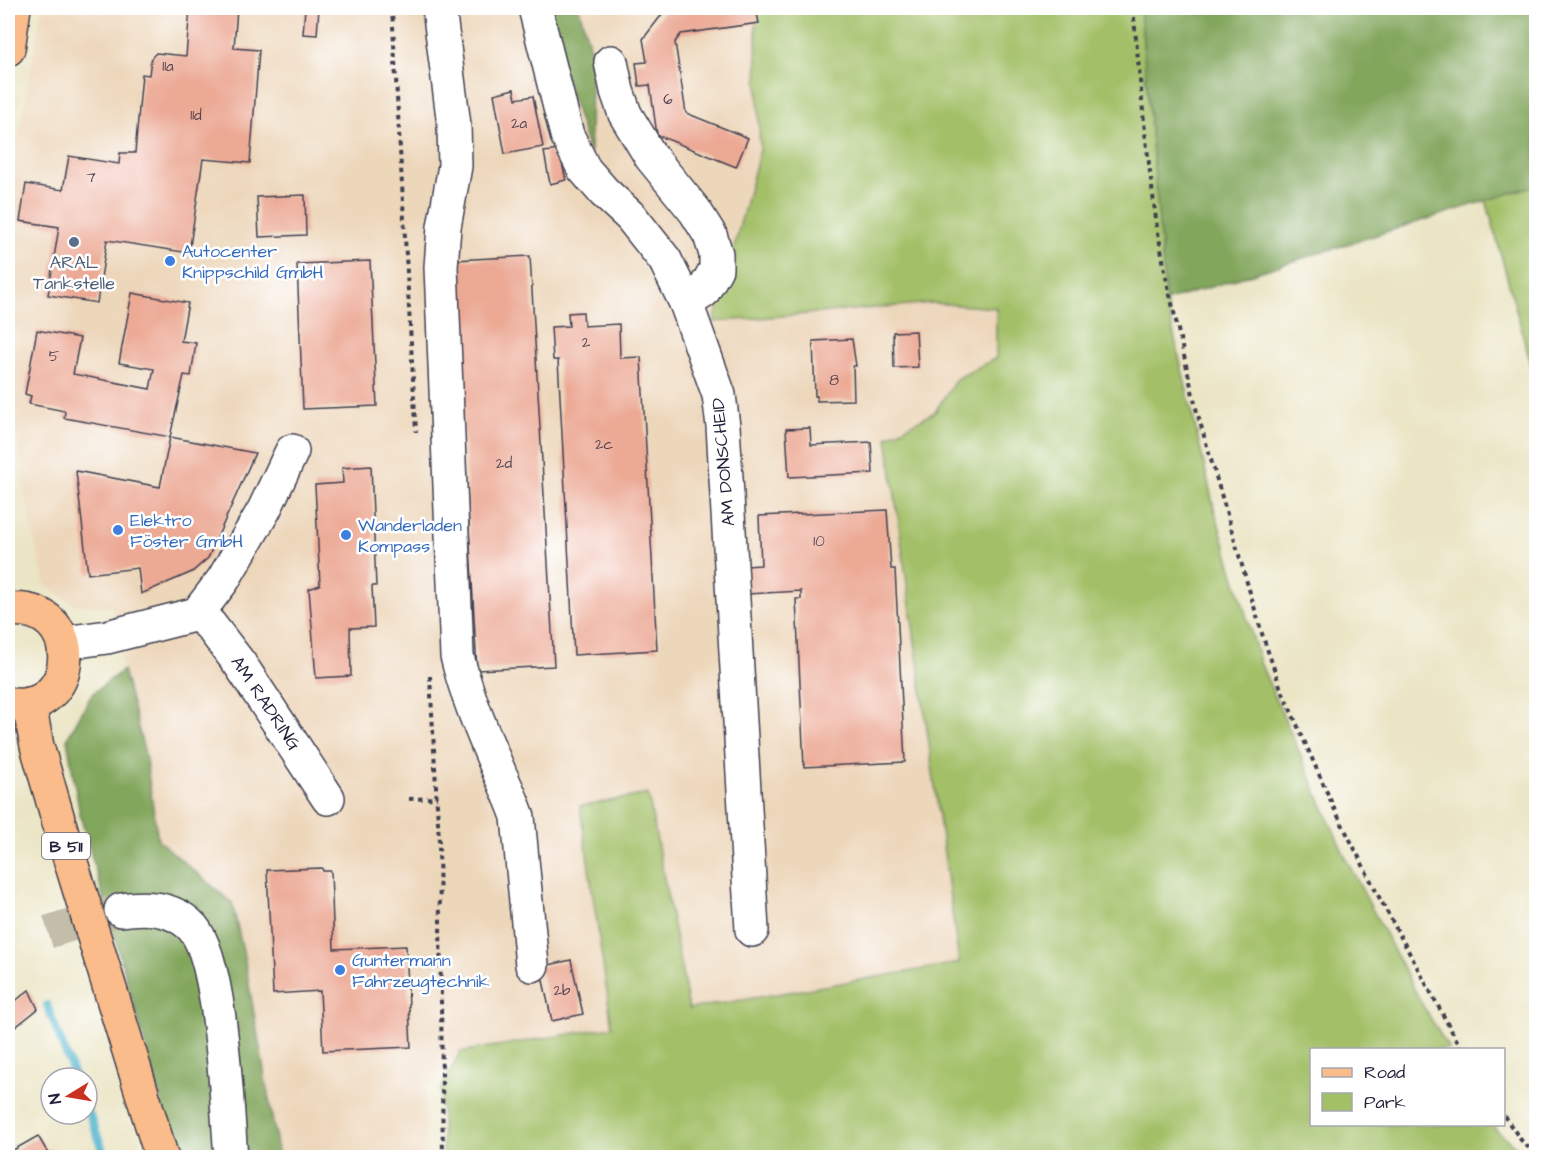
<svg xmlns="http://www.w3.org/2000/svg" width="1544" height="1165" font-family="'Architects Daughter',sans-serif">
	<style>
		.built { fill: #edd7bb }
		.green { fill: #a3c067; stroke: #627151; stroke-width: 1.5 }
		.forest { fill: #82a65c; stroke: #52644c; stroke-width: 1.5 }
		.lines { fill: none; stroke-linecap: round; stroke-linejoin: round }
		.stream { stroke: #4cb2cb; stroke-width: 8 }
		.building { fill: #eca994 }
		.minor-tunnel { stroke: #c3bea9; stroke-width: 33; stroke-dasharray: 33 16; stroke-linecap: butt }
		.minor-casing { stroke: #403f50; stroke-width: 36 }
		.major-casing { stroke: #403f50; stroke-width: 36 }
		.path { stroke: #403f50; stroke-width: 4; stroke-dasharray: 4.5 4.5; stroke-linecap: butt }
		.minor { stroke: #fff; stroke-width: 33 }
		.major { stroke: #f9bc8a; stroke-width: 33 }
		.service-dot { fill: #5c6f8a; stroke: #fff; stroke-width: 2 }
		.shop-dot { fill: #3f7fe0; stroke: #fff; stroke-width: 2 }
		.labels { text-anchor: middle; stroke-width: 5; stroke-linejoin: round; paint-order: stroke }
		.number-label { font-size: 15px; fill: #544451 }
		.shield { fill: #fff; stroke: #646476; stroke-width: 1.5 }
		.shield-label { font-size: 16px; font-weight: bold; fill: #22223b }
		.shop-label { font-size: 18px; fill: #366cbe; stroke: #fff; text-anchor: start }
		.service-label { font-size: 18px; fill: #4e5e75; stroke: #fff }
		.street-label { font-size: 18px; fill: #22223b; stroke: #fff }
	</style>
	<rect width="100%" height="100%" fill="#fff"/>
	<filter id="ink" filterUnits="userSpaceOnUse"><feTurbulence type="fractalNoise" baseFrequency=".0167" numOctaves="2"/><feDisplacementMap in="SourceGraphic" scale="12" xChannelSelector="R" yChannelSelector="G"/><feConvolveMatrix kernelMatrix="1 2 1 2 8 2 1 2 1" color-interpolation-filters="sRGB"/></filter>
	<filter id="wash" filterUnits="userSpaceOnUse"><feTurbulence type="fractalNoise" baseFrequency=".008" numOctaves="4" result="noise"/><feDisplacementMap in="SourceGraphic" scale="24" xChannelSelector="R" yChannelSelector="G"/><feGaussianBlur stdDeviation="1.35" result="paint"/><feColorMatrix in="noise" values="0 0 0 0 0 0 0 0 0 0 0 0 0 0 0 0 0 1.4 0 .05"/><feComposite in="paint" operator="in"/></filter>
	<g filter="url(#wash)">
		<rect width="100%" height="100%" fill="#ebe5c5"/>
		<polygon class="built" points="42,8 755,8 760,150 714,321 932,303 996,308 996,358 956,379 935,412 887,437 960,963 689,1009 648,795 580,806 612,1027 460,1052 425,1088 426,1157 279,1157 244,956 232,904 158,840 145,754 123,670 112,607 74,604 45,585 29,519 8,382 8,196"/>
		<g class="green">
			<polygon points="755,8 1140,8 1166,301 1215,512 1261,665 1347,861 1423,1006 1449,1049 1312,1050 1312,1124 1493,1125 1496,1130 1528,1157 443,1157 441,1090 460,1052 612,1027 580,806 648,794 689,1009 959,963 887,437 935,412 956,379 996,358 996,308 932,303 714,322 760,150"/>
			<polygon points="1536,185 1536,383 1486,200"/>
		</g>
		<g class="forest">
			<polygon points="543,8 579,8 591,52 590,154"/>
			<polygon points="1140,8 1536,8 1536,185 1166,301"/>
			<polygon points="123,670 145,754 158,840 232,903 244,956 279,1157 177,1157 80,815 67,739 92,694"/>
		</g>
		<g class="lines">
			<g class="stream">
				<polyline points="47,1005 75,1078"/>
				<polyline points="87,1108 106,1158"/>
			</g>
		</g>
		<g id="blocks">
			<g class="building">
				<polygon points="190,8 237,8 234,48 259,50 250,163 203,159 189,253 107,240 97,303 48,295 59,227 20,221 26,184 63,190 69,156 119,164 120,153 135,153 142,74 149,75 151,58 156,53 186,56"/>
				<polygon points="305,8 319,8 317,35 303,34"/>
				<polygon points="667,8 756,8 759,23 681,34 675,42 686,113 748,138 736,167 657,135 650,85 639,86 636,63 647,62 643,39"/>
				<polygon points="514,89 516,99 533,96 543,147 505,154 494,94"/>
				<polygon points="559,150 566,180 550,184 544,152"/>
				<polygon points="305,195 306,235 259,237 257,197"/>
				<polygon points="530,256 554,666 477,670 454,260"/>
				<polygon points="370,261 377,406 303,409 297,264"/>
				<polygon points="132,293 188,303 181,341 196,343 191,376 184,375 170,437 64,418 65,411 29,404 31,396 25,394 37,330 80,338 73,374 150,389 154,369 119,363"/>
				<polygon points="583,312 584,326 619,324 620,358 641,357 657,650 574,655 558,360 553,360 551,327 569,326 568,313"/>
				<polygon points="916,331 918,367 894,368 893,332"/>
				<polygon points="852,339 856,366 853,366 854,400 817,401 817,396 815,396 813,341"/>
				<polygon points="810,428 811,445 871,442 873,473 789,477 786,429"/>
				<polygon points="170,437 255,453 208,558 192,572 141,594 138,568 88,574 76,471 160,487"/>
				<polygon points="371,466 376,586 372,586 374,627 350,628 351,676 316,678 309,589 320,585 315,485 343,483 342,468"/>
				<polygon points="887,510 891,569 895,569 905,762 804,767 796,599 801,599 801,591 746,594 745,566 761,565 759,516"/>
				<polygon points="322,868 323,871 331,871 334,949 406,946 411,1047 323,1051 320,991 273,994 267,870"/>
				<polygon points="571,960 583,1014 552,1021 540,967"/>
				<polygon points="29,990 38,1009 8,1033 8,1007"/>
				<polygon points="38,1136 49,1155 54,1152 57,1158 8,1158 8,1153"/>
			</g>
		</g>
	</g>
	<g filter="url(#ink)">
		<use href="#blocks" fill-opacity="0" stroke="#403f50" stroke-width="1.5"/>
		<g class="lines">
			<polyline class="minor-tunnel" points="48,932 116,911"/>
			<g class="minor-casing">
				<g id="minor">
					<path d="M 439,8 L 454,125 L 455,166 L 444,227 L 441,267 L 457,656 C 467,697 484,736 500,774 C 507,789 513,802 518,817 L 532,965"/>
					<polyline points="535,8 567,135 584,169 604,192 631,217 665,260 686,303 719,395 723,426 752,930"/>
					<polyline points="611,62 617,91 625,114 651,157 695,211 710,235 716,254 716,269 703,292 686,303"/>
					<polyline points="197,614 210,625 240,664 328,798"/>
					<polyline points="64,643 107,637 197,614 223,580 264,510 292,451"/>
					<path d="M 121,910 C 146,906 174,907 193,928 C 222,961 227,1110 231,1158"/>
				</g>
			</g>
			<g class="major-casing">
				<g id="major">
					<polyline points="8,49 14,8"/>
					<path d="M 8,610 C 88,602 79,718 8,704"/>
					<polyline points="29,704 37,746 62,833 162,1158"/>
				</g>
			</g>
			<g class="path">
				<polyline points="392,8 416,432"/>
				<polyline points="1133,8 1145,132 1157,227 1167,282 1197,412 1263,637 1280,686 1333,806 1379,897 1462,1050"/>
				<polyline points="430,676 439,841 443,1158"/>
				<polyline points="409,799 437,798"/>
				<polyline points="1504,1116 1521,1140 1536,1155"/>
			</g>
			<use href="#minor" class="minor"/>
			<use href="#major" class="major"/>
		</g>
	</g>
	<circle class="service-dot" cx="74" cy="242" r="6"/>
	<g class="shop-dot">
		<circle cx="170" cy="261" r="6"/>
		<circle cx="118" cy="530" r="6"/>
		<circle cx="346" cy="535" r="6"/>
		<circle cx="340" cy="970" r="6"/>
	</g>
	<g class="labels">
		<g class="number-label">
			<text x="168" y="71">11a</text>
			<text x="668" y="104">6</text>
			<text x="196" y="120">11d</text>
			<text x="519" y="128">2a</text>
			<text x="91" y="182">7</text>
			<text x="586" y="347">2</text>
			<text x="54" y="361">5</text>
			<text x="834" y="385">8</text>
			<text x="604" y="449">2c</text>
			<text x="504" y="468">2d</text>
			<text x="819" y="546">10</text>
			<text x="562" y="995">2b</text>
		</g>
		<rect class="shield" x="42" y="833" width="48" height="26" rx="4.5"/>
		<g class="shield-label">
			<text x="66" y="852">B 511</text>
		</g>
		<g class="shop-label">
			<text x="182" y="257">Autocenter<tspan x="182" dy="21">Knippschild GmbH</tspan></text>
			<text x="130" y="526">Elektro<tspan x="130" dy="21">Föster GmbH</tspan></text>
			<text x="358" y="531">Wanderladen<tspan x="358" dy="21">Kompass</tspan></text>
			<text x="352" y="966">Guntermann<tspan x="352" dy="21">Fahrzeugtechnik</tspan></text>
		</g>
		<g class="service-label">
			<text x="74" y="268">ARAL<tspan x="74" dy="21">Tankstelle</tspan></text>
		</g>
		<g class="street-label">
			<text transform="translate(723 462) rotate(-95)" y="6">AM DONSCHEID</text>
			<text transform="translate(266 703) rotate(56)" y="6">AM RADRING</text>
		</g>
	</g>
	<rect width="1544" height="1165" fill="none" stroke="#fff" stroke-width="30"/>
	<rect x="1310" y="1048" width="195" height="78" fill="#ffffff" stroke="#a7a7b1" stroke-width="1.5"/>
	<rect x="1322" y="1068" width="30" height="9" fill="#f9bc8a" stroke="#a7a7b1" stroke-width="1.5"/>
	<text x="1364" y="1078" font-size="18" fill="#22223b">Road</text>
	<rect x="1322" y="1093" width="30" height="18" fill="#a3c067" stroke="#a7a7b1" stroke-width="1.5"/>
	<text x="1364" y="1108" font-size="18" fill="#22223b">Park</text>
	<g transform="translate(69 1096) rotate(259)"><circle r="28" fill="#ffffff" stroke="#a7a7b1" stroke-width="1.5"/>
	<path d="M0-4.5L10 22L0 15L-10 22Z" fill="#c8321e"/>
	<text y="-9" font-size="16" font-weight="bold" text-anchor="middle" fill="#22223b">N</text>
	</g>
</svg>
